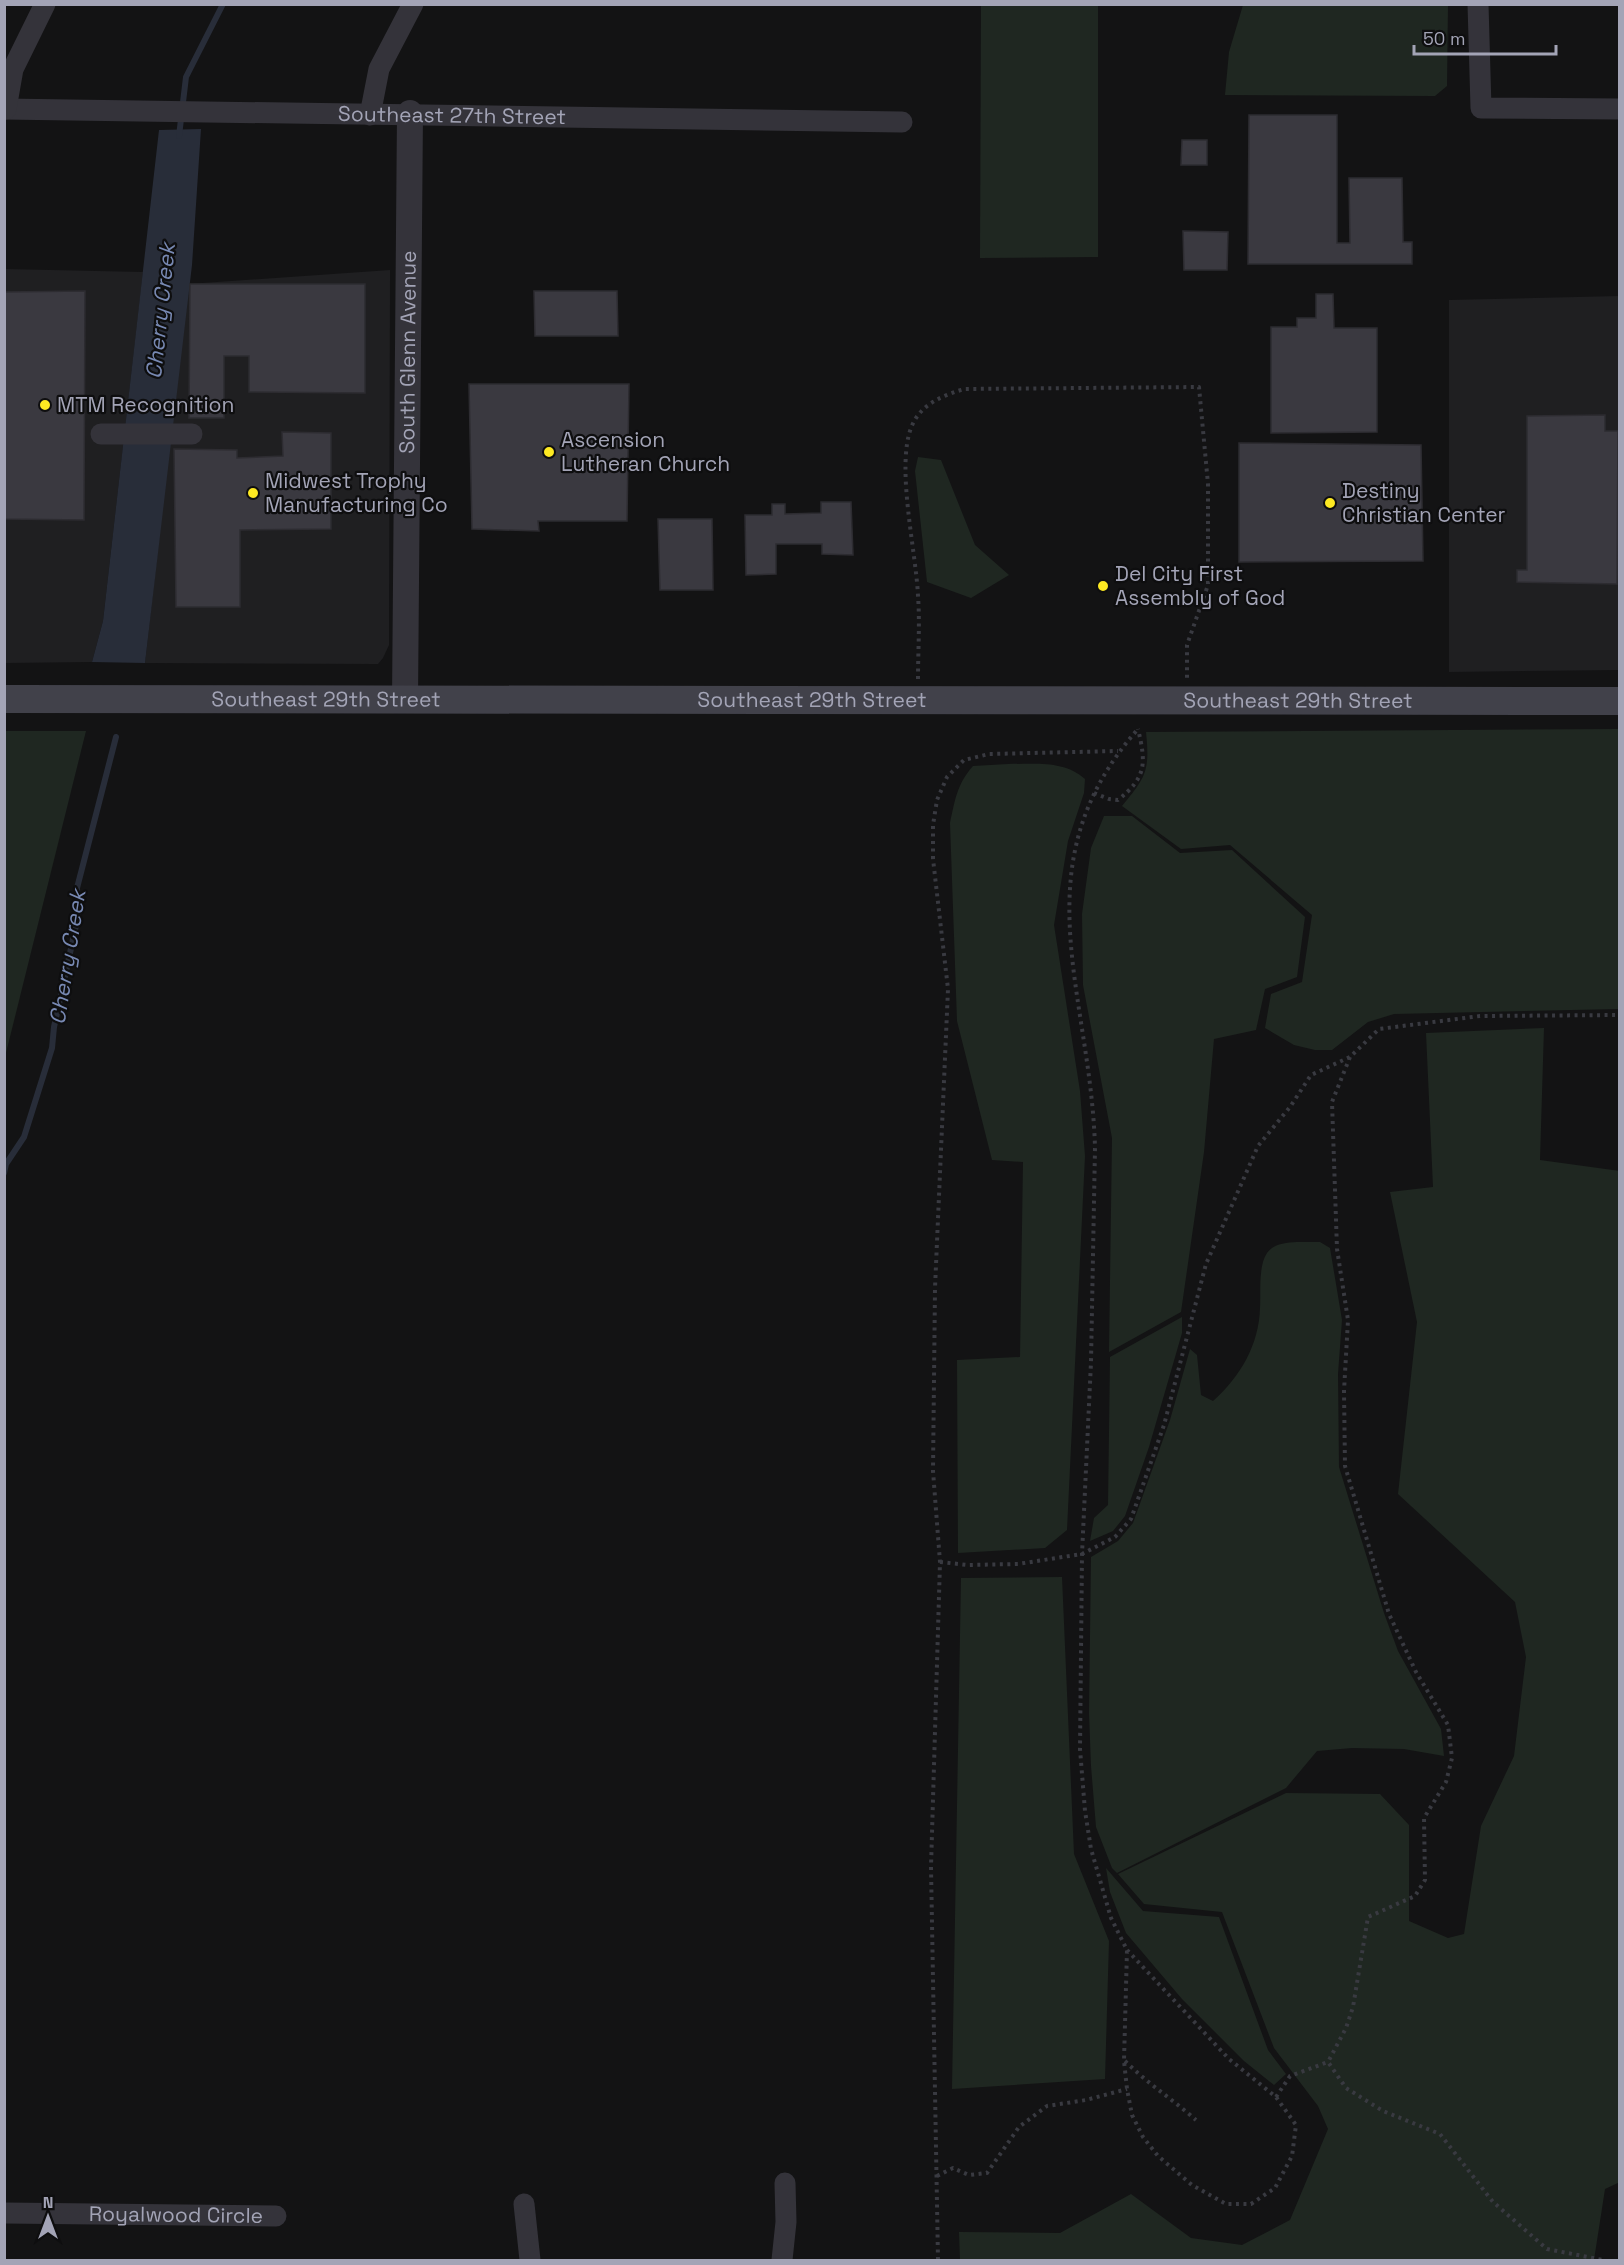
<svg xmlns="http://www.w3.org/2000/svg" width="1624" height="2265" font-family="'Space Grotesk',sans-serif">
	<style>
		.built { fill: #1f1f21 }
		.green { fill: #1f2721 }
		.water { fill: #282d39 }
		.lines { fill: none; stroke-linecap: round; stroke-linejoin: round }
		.stream { stroke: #282d39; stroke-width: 6 }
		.building { fill: #3a3940; stroke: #2d2c31; stroke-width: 1.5 }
		.path { stroke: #393a41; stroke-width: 4; stroke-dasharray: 3 4.5; stroke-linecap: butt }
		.minor { stroke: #34333a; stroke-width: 21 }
		.tertiary { stroke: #34333a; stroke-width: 26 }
		.secondary { stroke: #41414a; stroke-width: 28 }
		.poi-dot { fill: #fde922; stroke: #0e0e0f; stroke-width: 2 }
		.labels { text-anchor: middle; stroke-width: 4.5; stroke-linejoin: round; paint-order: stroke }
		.street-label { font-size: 21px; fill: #a3a4b6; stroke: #0e0e0f }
		.poi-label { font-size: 21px; fill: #a3a4b6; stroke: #0e0e0f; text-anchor: start }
		.water-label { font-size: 22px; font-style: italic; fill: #7889b3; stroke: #0e0e0f }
	</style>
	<rect width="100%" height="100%" fill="#131314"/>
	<g class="built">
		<polygon points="5,269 143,272 103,621 92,662 5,663"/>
		<polygon points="390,270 389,645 383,658 378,664 145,663 188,284"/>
		<polygon points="1619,296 1619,670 1449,672 1449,300"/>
	</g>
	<g class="green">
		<polygon points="981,5 1098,5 1098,257 980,258"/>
		<polygon points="1243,5 1448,5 1447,86 1435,96 1225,95 1229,52"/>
		<polygon points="918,457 941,460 975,545 1009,575 971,598 927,582 915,471"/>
		<path d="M 1619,729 L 1619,1009 L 1394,1014 L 1368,1022 L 1332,1050 L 1315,1050 L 1294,1045 L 1265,1028 L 1271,994 L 1302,982 L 1312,915 L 1230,845 L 1181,849 L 1122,806 C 1146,777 1150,771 1146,732 Z"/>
		<polygon points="5,731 86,731 5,1057 4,731"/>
		<path d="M 1008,764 C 1035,764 1064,760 1085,779 L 1084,793 L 1068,841 L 1054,925 L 1080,1091 L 1085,1156 L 1067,1530 L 1045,1548 L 958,1553 L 957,1360 L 1020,1357 L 1023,1162 L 992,1160 L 957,1021 L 950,823 C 955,800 957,784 973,766 Z"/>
		<polygon points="1104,816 1132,816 1180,853 1232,850 1305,917 1297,977 1265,989 1256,1030 1214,1039 1204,1152 1181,1312 1109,1352 1112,1138 1083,985 1082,914 1091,848"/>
		<polygon points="1544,1028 1540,1160 1620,1171 1620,2182 1605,2189 1594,2260 960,2260 959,2232 1060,2233 1131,2194 1191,2238 1242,2245 1290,2220 1328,2129 1318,2106 1274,2048 1222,1912 1144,1904 1118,1874 1286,1793 1380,1794 1409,1825 1409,1921 1448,1938 1464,1934 1481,1826 1514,1756 1526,1657 1515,1602 1398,1494 1417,1322 1390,1192 1433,1187 1426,1033"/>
		<path d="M 1297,1242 L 1320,1242 L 1330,1248 L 1342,1320 L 1338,1374 L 1339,1467 L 1384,1613 L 1398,1651 L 1441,1729 L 1444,1756 L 1404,1749 L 1352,1748 L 1317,1751 L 1286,1788 L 1117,1873 L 1112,1868 L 1096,1827 L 1091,1766 L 1089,1713 L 1091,1557 L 1118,1541 L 1133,1523 L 1170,1420 L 1190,1349 L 1197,1355 L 1201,1395 L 1213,1401 C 1240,1377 1259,1345 1260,1308 C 1261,1293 1258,1266 1267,1253 C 1274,1243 1286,1243 1297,1242 Z"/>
		<polygon points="1182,1317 1182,1333 1149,1447 1125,1516 1113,1531 1090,1541 1094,1518 1108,1505 1110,1357"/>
		<polygon points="1062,1577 1074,1854 1109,1941 1105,2079 952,2089 961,1578"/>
		<polygon points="1106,1868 1143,1911 1219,1917 1268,2050 1286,2074 1274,2085 1244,2061 1182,1999 1126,1933 1110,1892"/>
	</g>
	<polygon class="water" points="201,129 192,265 145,663 92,662 103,621 159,130"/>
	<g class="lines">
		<g class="stream">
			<polyline points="179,136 186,77 223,4"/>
			<polyline points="4,1173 6,1164 24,1137 52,1048 54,1027 78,916 77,888 116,737"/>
		</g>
	</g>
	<g class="building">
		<polygon points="1249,115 1337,115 1337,243 1350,243 1349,178 1402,178 1403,242 1412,242 1412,264 1248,264"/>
		<polygon points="1182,140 1207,140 1207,165 1181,165"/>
		<polygon points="1183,231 1228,232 1227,270 1184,270"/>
		<polygon points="190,284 365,284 365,393 249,392 249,356 224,356 224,418 189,418"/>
		<polygon points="85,291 84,520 4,519 4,292"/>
		<polygon points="534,291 617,291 618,336 535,336"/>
		<polygon points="1316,294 1333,294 1334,328 1377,328 1377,432 1271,433 1271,327 1297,327 1297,318 1316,318"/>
		<polygon points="469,384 629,384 627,521 538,521 539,531 472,529"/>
		<polygon points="1605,415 1605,431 1618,431 1617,584 1517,582 1517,570 1527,570 1527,416"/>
		<polygon points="282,432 331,433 331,529 240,530 240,607 176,607 174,449 237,450 237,458 283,456"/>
		<polygon points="1239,443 1421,445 1423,561 1239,562"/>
		<polygon points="821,502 851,502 853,555 822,554 822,544 776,544 776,574 746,575 745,515 772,515 772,504 785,504 785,514 821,513"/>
		<polygon points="658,519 712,519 713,590 660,590"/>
	</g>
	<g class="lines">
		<g class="path">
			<path d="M 918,679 C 918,651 920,623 918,596 C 916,551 896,468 911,428 C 920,404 942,396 964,389 L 1199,387 L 1208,484 L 1208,585 L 1187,645 L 1187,678"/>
			<path d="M 1094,793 L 1109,799 L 1118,800 C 1147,777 1146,763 1138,729"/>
			<polyline points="1350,1057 1332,1102 1337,1249 1348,1320 1344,1391 1345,1466 1389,1614 1416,1672 1448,1725 1452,1758 1446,1782 1424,1818 1425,1880 1415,1896 1368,1917 1353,2007 1346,2028 1328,2062 1346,2088 1383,2111 1440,2134 1493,2202 1547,2249 1603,2260"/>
			<polyline points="940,1562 968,1565 1018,1564 1082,1554 1115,1537 1131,1519 1164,1425 1206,1264 1258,1146 1290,1107 1311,1075 1350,1057 1379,1029 1480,1016 1620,1015"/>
			<path d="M 1127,1950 L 1229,2059 L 1276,2097 L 1296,2125 L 1292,2156 L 1275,2188 L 1251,2204 L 1226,2204 L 1192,2185 L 1158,2156 L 1143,2137 L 1132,2115 L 1127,2089 L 1124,2061 L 1127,1950 L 1111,1918 L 1091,1849 L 1085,1811 L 1080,1749 L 1082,1554 L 1091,1362 L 1095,1148 C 1091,993 1018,865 1138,729"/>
			<path d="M 1125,2061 C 1147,2083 1172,2099 1196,2120"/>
			<polyline points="1276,2097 1290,2076 1328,2062"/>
			<polyline points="937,2176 953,2168 969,2175 987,2173 1019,2127 1047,2106 1086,2100 1127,2089"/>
			<polyline points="938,2260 931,1867 940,1562 933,1471 935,1288 948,989 933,859 933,825 937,800 947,777 964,760 989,754 1118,751"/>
		</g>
		<g class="minor">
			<polyline points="1478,4 1481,108 1620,109"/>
			<path id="s1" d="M 4,109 L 902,122"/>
			<polyline points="6,109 13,69 45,4"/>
			<polyline points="370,115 379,69 413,4"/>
			<polyline points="101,434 192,434"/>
			<polyline points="524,2204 530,2260"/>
			<path id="s2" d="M 4,2213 L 276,2216"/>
			<polyline points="782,2260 786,2222 785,2183"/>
		</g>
		<path class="tertiary" id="s3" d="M 405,700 L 410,113"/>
		<path class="secondary" id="s4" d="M 4,699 L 1620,701"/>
	</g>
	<g class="poi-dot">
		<circle cx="45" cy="405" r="6"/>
		<circle cx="549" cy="452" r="6"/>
		<circle cx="253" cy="493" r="6"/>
		<circle cx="1330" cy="503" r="6"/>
		<circle cx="1103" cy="586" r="6"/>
	</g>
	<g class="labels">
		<g class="street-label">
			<text dy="7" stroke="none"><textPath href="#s1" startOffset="448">Southeast 27th Street</textPath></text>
			<text dy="7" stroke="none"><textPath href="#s3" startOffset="348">South Glenn Avenue</textPath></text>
			<text dy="7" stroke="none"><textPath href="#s4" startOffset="322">Southeast 29th Street</textPath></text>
			<text dy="7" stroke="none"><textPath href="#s4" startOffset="808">Southeast 29th Street</textPath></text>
			<text dy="7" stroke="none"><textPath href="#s4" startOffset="1294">Southeast 29th Street</textPath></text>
			<text dy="7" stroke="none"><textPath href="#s2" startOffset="172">Royalwood Circle</textPath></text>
		</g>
		<g class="poi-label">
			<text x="57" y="412">MTM Recognition</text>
			<text x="561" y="447">Ascension<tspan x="561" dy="24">Lutheran Church</tspan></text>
			<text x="265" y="488">Midwest Trophy<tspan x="265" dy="24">Manufacturing Co</tspan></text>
			<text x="1342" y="498">Destiny<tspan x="1342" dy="24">Christian Center</tspan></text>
			<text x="1115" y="581">Del City First<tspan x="1115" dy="24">Assembly of God</tspan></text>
		</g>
		<g class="water-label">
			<text transform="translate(160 311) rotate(-84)" y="8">Cherry Creek</text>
			<text transform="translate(67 957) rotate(-81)" y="8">Cherry Creek</text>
		</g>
	</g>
	<rect width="1624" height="2265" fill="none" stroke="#a3a4b6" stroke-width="12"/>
	<g transform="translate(48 2217)" stroke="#0e0e0f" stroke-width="4.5" paint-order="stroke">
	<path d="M0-4.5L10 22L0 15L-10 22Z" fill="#a3a4b6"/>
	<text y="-9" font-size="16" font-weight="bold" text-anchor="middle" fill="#a3a4b6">N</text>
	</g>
	<path d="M1414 45v9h142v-9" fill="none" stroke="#a3a4b6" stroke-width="3"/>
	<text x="1423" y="45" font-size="18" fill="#a3a4b6" stroke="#0e0e0f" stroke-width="4.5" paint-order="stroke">50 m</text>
</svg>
